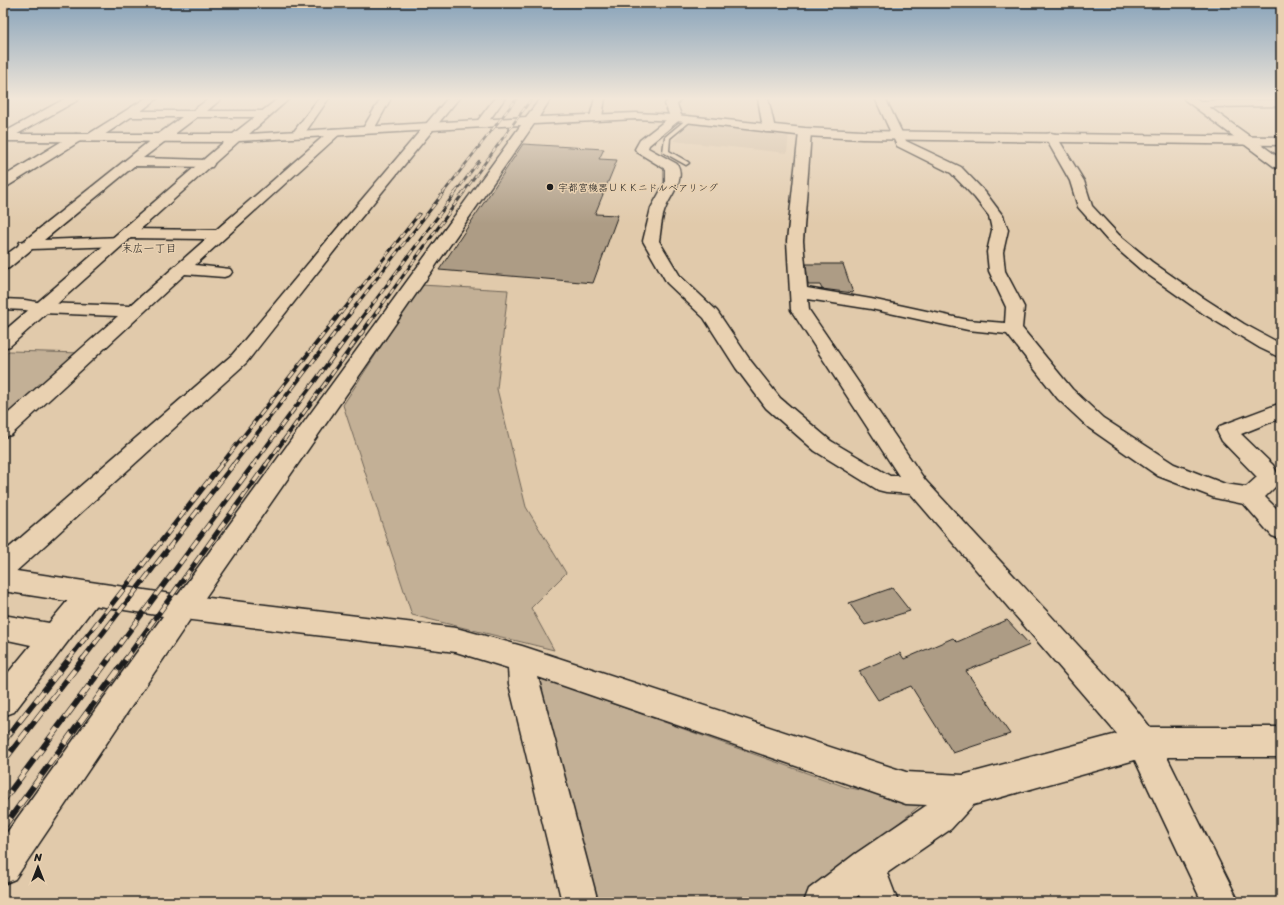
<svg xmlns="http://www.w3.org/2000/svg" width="1284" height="905" font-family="Sriracha,'Klee One',sans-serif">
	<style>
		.built { fill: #d1bca0 }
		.green { fill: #c3b096; stroke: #706659 }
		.building { fill: #ad9c85; stroke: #1c1c1c }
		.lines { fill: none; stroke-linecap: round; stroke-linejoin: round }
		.lane-casing { stroke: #1c1c1c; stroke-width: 3 }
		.street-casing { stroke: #1c1c1c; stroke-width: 3 }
		.secondary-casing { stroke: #1c1c1c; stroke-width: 3 }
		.highway-casing { stroke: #1c1c1c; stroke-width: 3 }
		.lane { fill: #e9d1b1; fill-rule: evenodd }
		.street { fill: #e9d1b1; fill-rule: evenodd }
		.secondary { fill: #e9d1b1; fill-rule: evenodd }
		.highway { fill: #e9d1b1; fill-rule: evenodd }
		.rail-far4-casing { stroke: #1c1c1c; stroke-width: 2.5 }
		.rail-far3-casing { stroke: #1c1c1c; stroke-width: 3 }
		.rail-far2-casing { stroke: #1c1c1c; stroke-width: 4 }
		.rail-far1-casing { stroke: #1c1c1c; stroke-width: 5 }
		.rail-casing { stroke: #1c1c1c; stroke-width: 6 }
		.rail-far4 { stroke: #e9d1b1; stroke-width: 1.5; stroke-dasharray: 5; stroke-linecap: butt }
		.rail-far3 { stroke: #e9d1b1; stroke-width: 2; stroke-dasharray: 6; stroke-linecap: butt }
		.rail-far2 { stroke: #e9d1b1; stroke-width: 2.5; stroke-dasharray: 8; stroke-linecap: butt }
		.rail-far1 { stroke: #e9d1b1; stroke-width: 3.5; stroke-dasharray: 10; stroke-linecap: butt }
		.rail { stroke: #e9d1b1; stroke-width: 4.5; stroke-dasharray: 13; stroke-linecap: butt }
		.poi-dot { fill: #1c1c1c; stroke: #e9d1b1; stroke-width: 1.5 }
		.labels { text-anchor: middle; stroke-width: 3; stroke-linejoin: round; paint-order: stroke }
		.far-poi-label { font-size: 10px; fill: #1c1c1c; stroke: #e9d1b1; text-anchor: start }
		.far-neighbourhood-label { font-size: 11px; fill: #1c1c1c; stroke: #e9d1b1 }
	</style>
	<rect width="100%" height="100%" fill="#e1caab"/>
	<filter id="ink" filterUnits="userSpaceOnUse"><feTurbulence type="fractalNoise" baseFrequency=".025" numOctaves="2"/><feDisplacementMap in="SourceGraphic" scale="8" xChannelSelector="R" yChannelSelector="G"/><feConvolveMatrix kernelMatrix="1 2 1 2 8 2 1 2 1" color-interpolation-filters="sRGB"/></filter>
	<g filter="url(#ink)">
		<polygon class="built" points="679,122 789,133 787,153 673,141 681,133 669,129 671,126"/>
		<g class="green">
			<polygon points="421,285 508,290 497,389 526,507 566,573 531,608 554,650 412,615 343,405"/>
			<polygon points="9,351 82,353 3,426 3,356"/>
			<polygon points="538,677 846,787 923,803 804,902 592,902"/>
		</g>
		<g class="building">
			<polygon points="523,144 604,149 599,159 617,160 595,214 618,215 593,283 439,270"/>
			<polygon points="806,264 843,264 853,293 822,289 820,285 808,285"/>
			<polygon points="892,588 910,611 865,625 849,603"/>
			<polygon points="1007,620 1030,645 966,671 1010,734 953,753 911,686 878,700 859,671 900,653 904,659 953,638 957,642"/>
		</g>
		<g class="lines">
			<g class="lane-casing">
				<polygon id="lane" points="688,118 693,119 670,138 669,151 688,162 689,163 686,165 663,152 665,137"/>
			</g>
			<g class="street-casing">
				<g id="street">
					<polygon points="146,98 158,98 141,111 192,111 210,98 222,98 207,111 265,111 269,112 271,114 269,116 265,117 197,117 143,158 207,160 212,161 214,164 212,167 134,166 44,240 122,237 120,234 123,231 128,229 216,230 332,129 340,129 342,132 195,265 230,269 232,272 230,275 224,277 185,274 11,435 3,437 3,418 118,316 42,313 25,310 3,309 3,299 25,300 42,303 130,306 206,239 126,238 128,241 125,244 120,246 32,249 9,268 3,270 3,257 18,246 20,242 24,241 157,135 182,117 131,117 95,141 87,141 85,138 87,135"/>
					<polygon points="319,98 329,98 302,137 294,137 292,134"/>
					<polygon points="381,98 391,98 372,133 364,133 362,130"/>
					<polygon points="448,98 459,98 346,236 246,363 12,575 3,579 3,553 232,355 336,230"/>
					<polygon points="495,98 505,98 486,125 478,125 476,123"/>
					<polygon points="595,98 605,98 602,117 600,119 592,119 590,117"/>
					<path d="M 670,98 L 681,98 L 677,104 L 682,118 L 649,145 L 648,148 L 677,164 C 686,178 671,195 666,207 C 661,217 661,230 659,241 L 680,276 L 717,311 L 750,360 L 780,398 L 831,441 L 890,476 L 899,476 L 791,310 L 787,241 L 799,132 L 801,129 L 809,129 L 811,132 L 803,241 L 807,288 L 871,299 L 968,320 L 1005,323 L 1006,307 L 989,271 L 987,252 L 992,230 L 989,216 L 975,198 L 951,173 L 897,146 L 875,98 L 885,98 L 906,141 L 961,167 L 985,192 L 1003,216 L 1008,230 L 1003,252 L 1005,271 L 1024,307 L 1022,328 L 1072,389 L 1103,418 L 1174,464 L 1225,484 L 1246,487 L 1257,477 L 1256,476 L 1222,441 L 1217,431 L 1220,426 L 1281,403 L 1281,418 L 1241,434 L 1273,465 L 1280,479 L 1277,485 L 1265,497 L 1281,513 L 1281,539 L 1272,536 L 1244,504 L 1215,498 L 1158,476 L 1089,428 L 1058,399 L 1007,334 L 968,330 L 871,309 L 808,299 L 809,310 L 925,480 L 1126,697 L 1150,727 L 1281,727 L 1281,757 L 1167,757 L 1239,902 L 1202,902 L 1135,760 L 973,805 L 951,829 L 887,873 L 898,902 L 862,902 L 859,895 L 850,902 L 804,902 L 809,889 L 855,854 L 927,805 L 906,804 L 538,677 L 598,902 L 562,902 L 509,684 L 508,668 L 456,652 L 184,619 L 175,615 L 171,607 L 175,599 L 184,595 L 456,628 L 522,646 L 906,772 L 963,775 L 1117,734 L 911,494 L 886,492 L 878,490 L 815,451 L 766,408 L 736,368 L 704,318 L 667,283 L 643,241 L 651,208 L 665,183 L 665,169 L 637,152 L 635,149 L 640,140 L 670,117 L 665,104 Z"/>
					<polygon points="758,98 768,98 775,129 773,132 765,132 763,129"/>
					<polygon points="1184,98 1196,98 1200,101 1281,100 1281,106 1209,107 1281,159 1281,169 1276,168 1185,100"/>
					<polygon points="1051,133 1055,134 1057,137 1084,181 1092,206 1119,235 1152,262 1202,297 1244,324 1281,344 1281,358 1260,348 1204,314 1140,269 1108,241 1078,207 1070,181 1045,137 1047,134"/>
					<polygon points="76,134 80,135 82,138 80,141 8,186 3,187 3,177 72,135"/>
					<polygon points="89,583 98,586 102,594 98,602 14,712 3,716 3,679 31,645 3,639 3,615 49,623 80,586"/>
				</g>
			</g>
			<g class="secondary-casing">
				<polygon id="secondary" points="279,98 290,98 249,134 526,117 541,98 551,98 539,117 636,113 676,115 805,128 862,131 1281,137 1281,145 862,139 805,136 676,121 636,119 534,124 193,615 15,879 3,884 3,838 163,616 3,591 3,569 178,595 521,125 239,141 10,346 3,348 3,332 224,142 5,141 3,140 3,134 233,134"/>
			</g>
			<g class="highway-casing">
				<polygon id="highway" points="66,98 79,98 78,100 3,142 3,133"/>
			</g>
			<use href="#lane" class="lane"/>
			<use href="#street" class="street"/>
			<use href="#secondary" class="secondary"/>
			<use href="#highway" class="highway"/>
			<g class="rail-far4-casing">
				<g id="rail-far4">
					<polyline points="443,193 517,98"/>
					<polyline points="455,193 479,161"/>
					<polyline points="463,193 532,98"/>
				</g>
			</g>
			<g class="rail-far3-casing">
				<g id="rail-far3">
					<polyline points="341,313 419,214"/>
					<polyline points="350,313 444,192"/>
					<polyline points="366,313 456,192"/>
					<polyline points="376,313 464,192"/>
				</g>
			</g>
			<g class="rail-far2-casing">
				<g id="rail-far2">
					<polyline points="220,466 341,312"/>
					<polyline points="232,466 351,312"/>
					<polyline points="252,466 366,312"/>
					<polyline points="265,466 377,312"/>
				</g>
			</g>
			<g class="rail-far1-casing">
				<g id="rail-far1">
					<polyline points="68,660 221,465"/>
					<polyline points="82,660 233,465"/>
					<polyline points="108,660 253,465"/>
					<polyline points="125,660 266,465"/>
				</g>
			</g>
			<g class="rail-casing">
				<g id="rail">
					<polyline points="3,742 69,659"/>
					<polyline points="3,762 83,659"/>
					<polyline points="3,801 109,659"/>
					<polyline points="3,828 126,659"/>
				</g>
			</g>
			<use href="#rail-far4" class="rail-far4"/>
			<use href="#rail-far3" class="rail-far3"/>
			<use href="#rail-far2" class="rail-far2"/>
			<use href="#rail-far1" class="rail-far1"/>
			<use href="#rail" class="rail"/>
		</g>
	</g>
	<linearGradient id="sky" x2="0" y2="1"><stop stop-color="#88a3ba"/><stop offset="0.44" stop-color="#f2e7d9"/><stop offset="1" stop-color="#f2e7d9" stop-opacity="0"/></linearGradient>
	<rect width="1284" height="224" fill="url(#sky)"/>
	<circle class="poi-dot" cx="550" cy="187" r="4"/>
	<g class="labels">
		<g class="far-poi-label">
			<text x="558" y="191">宇都宮機器ＵＫＫニドルベアリング</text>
		</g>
		<g class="far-neighbourhood-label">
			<text x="149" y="252">末広一丁目</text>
		</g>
	</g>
	<rect width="1284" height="905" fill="none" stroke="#e9d1b1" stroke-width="16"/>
	<rect x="8" y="8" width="1268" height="889" fill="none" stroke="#1c1c1c" stroke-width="1.5" filter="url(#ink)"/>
	<g transform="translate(38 867)" stroke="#e9d1b1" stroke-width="3" paint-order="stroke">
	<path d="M0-3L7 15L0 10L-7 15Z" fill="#1c1c1c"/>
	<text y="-6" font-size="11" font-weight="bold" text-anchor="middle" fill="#1c1c1c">N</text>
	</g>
</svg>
